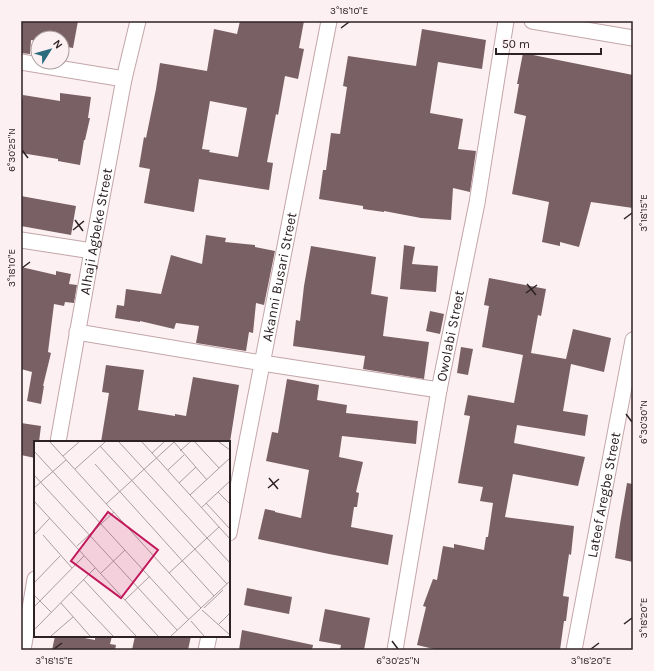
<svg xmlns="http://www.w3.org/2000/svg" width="654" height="671" font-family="Karla,sans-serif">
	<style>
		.building { fill: #796064; fill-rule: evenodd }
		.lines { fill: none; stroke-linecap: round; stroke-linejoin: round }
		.street-casing { stroke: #c2a6aa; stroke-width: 17 }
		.street { stroke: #fff; stroke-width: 15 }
		.ticks { fill: none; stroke: #2c2123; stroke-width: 1.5 }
		.labels { text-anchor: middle; stroke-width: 4; stroke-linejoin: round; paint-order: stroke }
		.street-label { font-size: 14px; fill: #2c2123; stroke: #fcf0f2 }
		.inset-road { fill: none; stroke: #a99d9f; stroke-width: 1 }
		.view { fill: #c2185b; fill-opacity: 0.15; stroke: #c2185b; stroke-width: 2 }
		.inset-edge { fill: none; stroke: #2c2123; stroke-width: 2 }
		.neatline { fill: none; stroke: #2c2123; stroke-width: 1.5 }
		.ticks-label { font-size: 10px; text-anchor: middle; fill: #2c2123 }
	</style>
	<rect width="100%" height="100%" fill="#fcf0f2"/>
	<g class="building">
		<polygon points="21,21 78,21 73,48 62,46 62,38 38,38 38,41 31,40 30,54 21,53"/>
		<path d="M 240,21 L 304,21 L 299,48 L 304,49 L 298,79 L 285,76 L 278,115 L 276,114 L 267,162 L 273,163 L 269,190 L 199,179 L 194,212 L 144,203 L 150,169 L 139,167 L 144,137 L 146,138 L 156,89 L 160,63 L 207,71 L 214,29 L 237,34 ZM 210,101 L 247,108 L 238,157 L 209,152 L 210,150 L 202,149 Z"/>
		<polygon points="422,29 486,40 482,69 438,62 430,113 463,119 458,149 476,151 470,192 453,188 451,220 421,218 384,211 384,212 363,209 363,206 319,199 323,170 326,170 331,133 340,134 347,87 343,86 348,56 416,66"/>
		<polygon points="523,53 633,75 633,208 591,202 579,247 560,242 560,246 542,242 549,202 512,194 526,116 514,113 519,84 517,84"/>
		<polygon points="60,93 91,97 88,118 90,118 85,140 84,140 80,165 58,161 58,159 21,153 21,107 23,95 60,101"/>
		<polygon points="21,196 76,206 71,235 21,226"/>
		<polygon points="206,235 226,238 225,242 255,245 255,247 275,251 264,305 256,303 253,333 249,332 246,351 196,343 199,326 176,323 174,329 140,321 140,322 115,318 117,305 124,306 126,289 161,294 171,255 202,264"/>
		<polygon points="404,245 415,247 412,264 438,266 436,292 400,289"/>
		<polygon points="311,246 376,257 371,294 388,297 383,336 429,342 424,379 363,369 365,356 293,346 296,320 300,321 304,286"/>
		<polygon points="21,267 56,275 56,271 71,274 69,284 77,285 74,303 65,302 64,306 54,304 48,352 51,353 43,386 44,386 41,404 27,401 32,372 21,369"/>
		<polygon points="489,278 546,289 541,316 538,315 531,353 566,359 573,329 611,338 604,372 571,364 563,411 588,415 585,436 517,425 514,443 585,457 578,486 513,474 505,517 574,526 571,555 569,554 563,596 569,597 566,621 564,621 560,650 438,650 417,645 426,607 423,606 433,579 437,580 443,546 454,548 454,544 484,550 486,537 488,537 493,503 480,501 483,487 458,483 470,416 464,415 468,395 514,403 523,355 482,347 489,306 484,305"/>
		<polygon points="430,311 444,314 440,334 426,331"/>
		<polygon points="461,347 473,349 468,375 457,373"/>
		<polygon points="106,365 144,370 138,410 175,416 175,414 186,416 193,377 239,385 230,442 101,442 109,393 102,392"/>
		<polygon points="287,379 319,385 317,400 347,405 346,413 418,421 416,444 342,436 339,457 363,462 356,492 359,493 357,507 354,507 351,527 393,535 388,565 329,554 258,539 265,509 275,511 275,512 301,518 309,470 266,461 272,432 278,433"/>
		<polygon points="21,423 41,426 39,442 35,442 35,458 21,455"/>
		<polygon points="627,483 633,484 633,562 615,558 620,524"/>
		<polygon points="247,588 292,597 289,614 244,605"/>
		<polygon points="325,609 370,618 364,650 340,650 341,645 319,641"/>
		<polygon points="242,630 313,645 312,650 239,650"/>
		<polygon points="55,636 74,636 95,640 95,636 112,636 110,644 116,645 115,650 52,650"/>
		<polygon points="135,636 191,636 188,650 132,650"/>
	</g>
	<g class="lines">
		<g class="street-casing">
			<g id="street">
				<polyline points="532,21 633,38"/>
				<polyline points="21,62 124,79"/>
				<polyline points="21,240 92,251"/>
				<polyline points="77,332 262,363 439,390"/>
				<path id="s1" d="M 58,442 L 92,251 L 124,79 L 138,21"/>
				<path id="s2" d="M 229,533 L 329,21"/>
				<polyline points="23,650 35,579"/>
				<polyline points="206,650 209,636"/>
				<path id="s3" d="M 395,650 L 439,390 L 477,203 L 506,21"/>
				<path id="s4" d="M 574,650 L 633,340"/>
			</g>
		</g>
		<use href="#street" class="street"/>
	</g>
	<path class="ticks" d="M 341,28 L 349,22M 22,150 L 28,158M 624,219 L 632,213M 75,220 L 83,231M 73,230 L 84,221M 22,268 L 30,262M 527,284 L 536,295M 526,293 L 537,285M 626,414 L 632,422M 269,478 L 278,489M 268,488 L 279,479M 624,624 L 632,618M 392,641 L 398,649M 54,649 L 62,643M 591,649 L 599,643"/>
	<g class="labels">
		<g class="street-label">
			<text dy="5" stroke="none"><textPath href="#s1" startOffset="214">Alhaji Agbeke Street</textPath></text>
			<text dy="5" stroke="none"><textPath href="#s2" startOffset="261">Akanni Busari Street</textPath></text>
			<text dy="5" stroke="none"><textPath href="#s3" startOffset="319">Owolabi Street</textPath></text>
			<text dy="5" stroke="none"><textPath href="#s4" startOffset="158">Lateef Aregbe Street</textPath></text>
		</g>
	</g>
	<g transform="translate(34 441)">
		<rect width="196" height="196" fill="#fcf0f2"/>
		<path class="inset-road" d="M 16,1 L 167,167M 85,1 L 196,122M 108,1 L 196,98M 161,1 L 185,27M 185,1 L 196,9M 66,5 L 193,143M 0,10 L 155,179M 146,10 L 156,1M 118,12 L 130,1M 29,15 L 45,1M 61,23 L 180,155M 41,28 L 71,1M 134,29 L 150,14M 0,34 L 143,189M 145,42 L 162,26M 0,47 L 32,19M 184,51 L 196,63M 156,54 L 196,17M 0,60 L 124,195M 172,62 L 196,88M 72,63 L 140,1 L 173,39M 167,67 L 196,40M 0,94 L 16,77M 9,94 L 38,127M 43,105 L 80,71M 135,132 L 185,86M 66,133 L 91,109M 49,138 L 102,195M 0,142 L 26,115M 37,151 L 79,195M 0,154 L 17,171M 91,159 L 116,135M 27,162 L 56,195M 0,166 L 50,115M 170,167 L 189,149M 168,169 L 196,194M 157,180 L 170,195M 184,184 L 196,172M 0,189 L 61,127M 17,195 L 39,176M 137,195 L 196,140"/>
		<path class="view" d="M 74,71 L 124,109 L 87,157 L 37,120 Z"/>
		<rect width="196" height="196" class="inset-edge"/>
	</g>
	<rect width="654" height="671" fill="none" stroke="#fcf0f2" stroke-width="44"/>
	<g transform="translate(50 50) rotate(53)"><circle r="19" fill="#fcf0f2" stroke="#a99d9f"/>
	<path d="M0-3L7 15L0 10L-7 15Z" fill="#286c7d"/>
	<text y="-6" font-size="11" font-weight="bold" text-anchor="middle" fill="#2c2123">N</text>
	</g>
	<path d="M496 48v6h105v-6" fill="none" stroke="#2c2123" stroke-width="2"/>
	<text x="502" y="48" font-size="12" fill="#2c2123" stroke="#fcf0f2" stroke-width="3" paint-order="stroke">50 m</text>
	<rect x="22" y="22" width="610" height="627" class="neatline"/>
	<g class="ticks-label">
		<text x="349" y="14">3°18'10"E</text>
		<text transform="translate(11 150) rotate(-90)" y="4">6°30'25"N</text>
		<text transform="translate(643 213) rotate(-90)" y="4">3°18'15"E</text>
		<text transform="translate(11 268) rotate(-90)" y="4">3°18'10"E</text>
		<text transform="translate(643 422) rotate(-90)" y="4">6°30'30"N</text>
		<text transform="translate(643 618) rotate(-90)" y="4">3°18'20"E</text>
		<text x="54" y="664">3°18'15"E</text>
		<text x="398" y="664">6°30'25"N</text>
		<text x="591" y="664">3°18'20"E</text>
	</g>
</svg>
